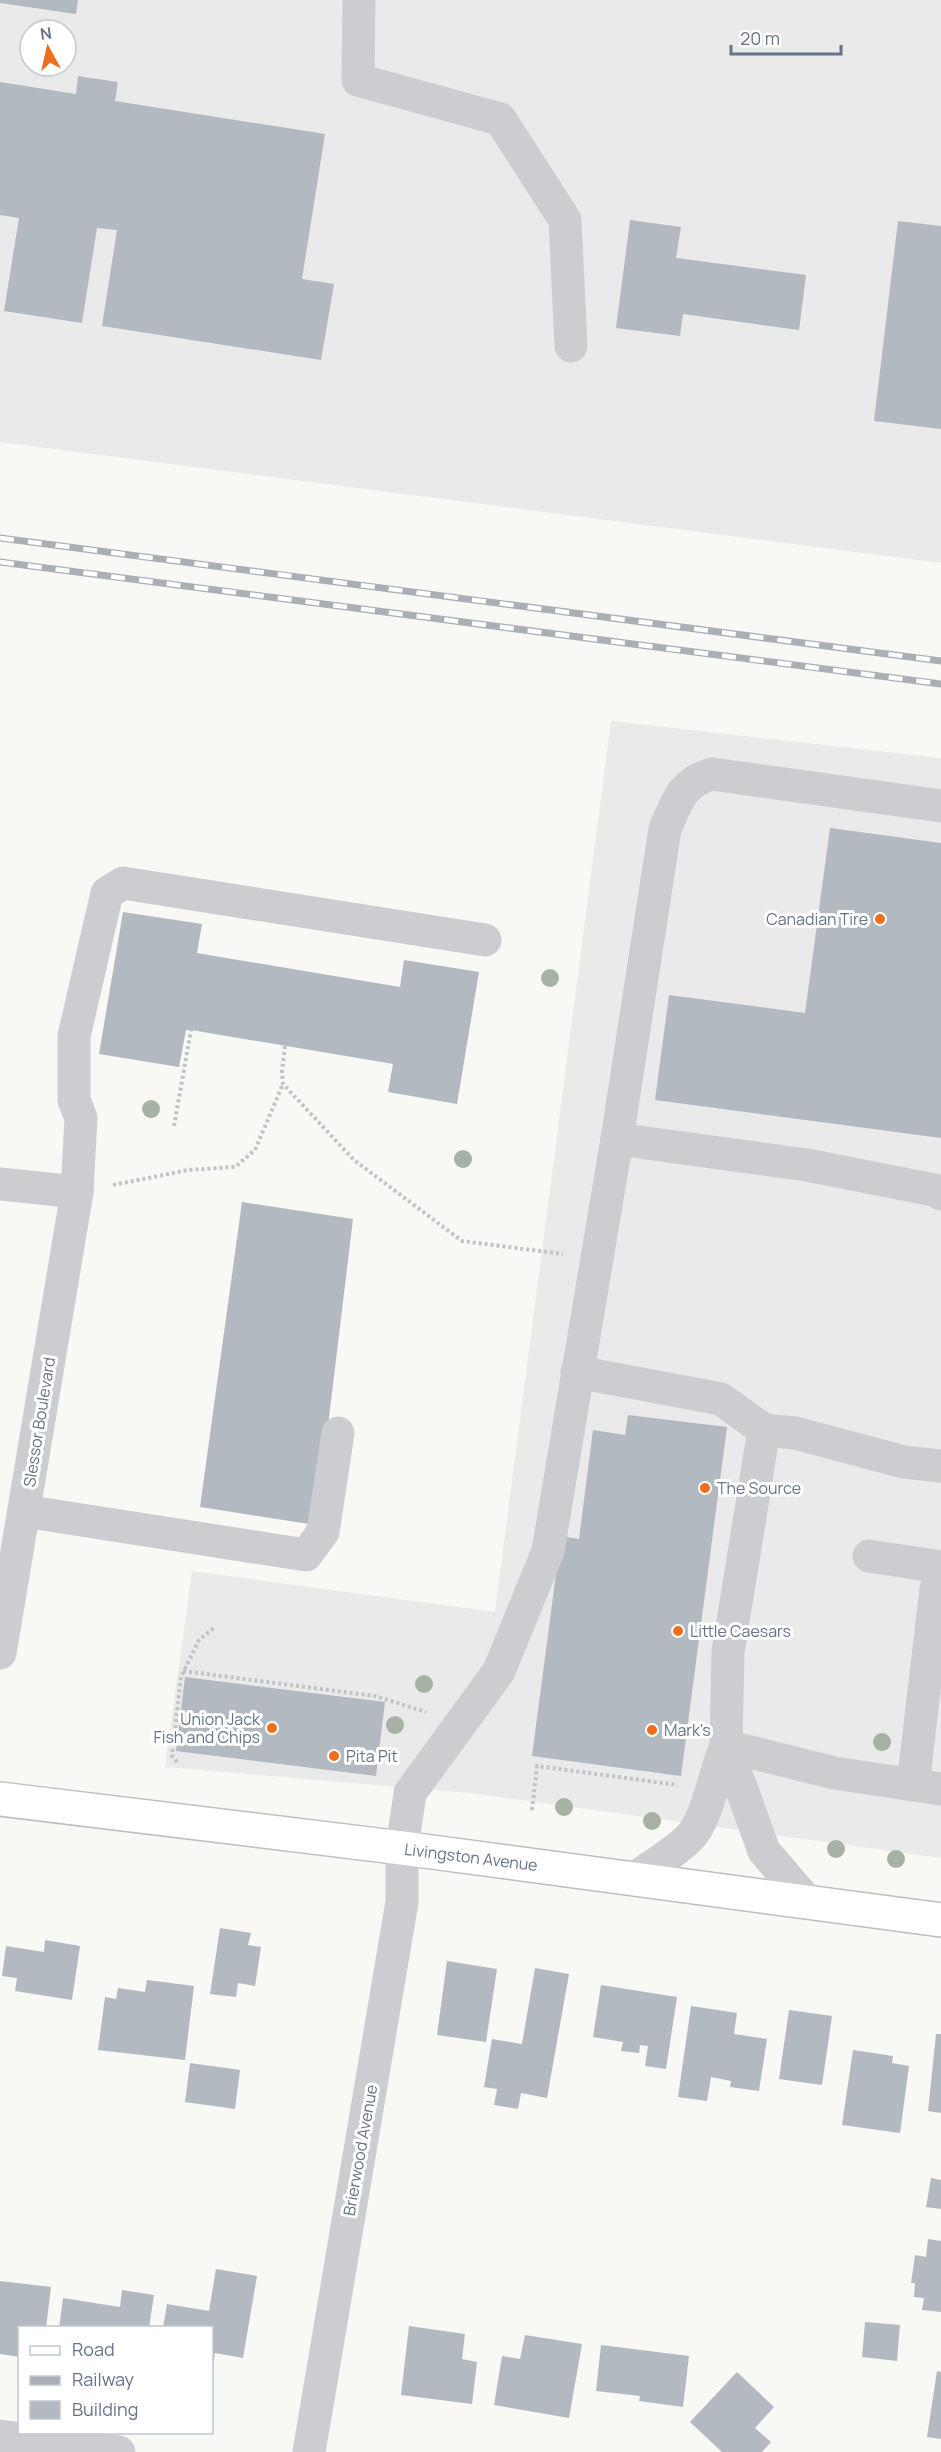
<svg xmlns="http://www.w3.org/2000/svg" width="941" height="2452" font-family="Manrope,sans-serif">
	<style>
		.built { fill: #e9eae9; fill-rule: evenodd }
		.building { fill: #b3b9c0 }
		.lines { fill: none; stroke-linecap: round; stroke-linejoin: round }
		.major-casing { stroke: #bbbec3; stroke-width: 36 }
		.path { stroke: #c1c3c6; stroke-width: 4; stroke-dasharray: 3 3; stroke-linecap: butt }
		.minor { stroke: #cbcdd1; stroke-width: 33 }
		.major { stroke: #fff; stroke-width: 33 }
		.rail-casing { stroke: #aaaeb5; stroke-width: 7 }
		.rail { stroke: #fff; stroke-width: 4.5; stroke-dasharray: 14; stroke-linecap: butt }
		.tree { fill: #a6b3a4 }
		.poi-dot { fill: #ef6e1e; stroke: #fff; stroke-width: 2 }
		.labels { text-anchor: middle; stroke-width: 6; stroke-linejoin: round; paint-order: stroke }
		.poi-label { font-size: 16px; fill: #657489; stroke: #fff; text-anchor: start }
		.street-label { font-size: 16px; fill: #657489; stroke: #fff }
	</style>
	<rect width="100%" height="100%" fill="#f8f8f5"/>
	<g class="built">
		<path d="M 0,0 L 941,0 L 941,563 L 0,442 ZM 30,30 L 66,30 L 66,66 L 30,66 Z"/>
		<polygon points="611,721 941,758 941,1858 470,1793 165,1767 192,1571 495,1612"/>
	</g>
	<g class="building">
		<polygon points="0,0 78,0 76,14 0,3"/>
		<polygon points="78,76 118,82 115,101 325,134 302,279 334,284 321,360 102,326 117,230 97,228 82,323 4,311 19,218 0,215 0,82 76,94"/>
		<polygon points="630,220 681,227 676,258 806,275 799,330 683,314 680,336 616,328"/>
		<polygon points="898,221 941,226 941,429 874,421"/>
		<polygon points="830,828 941,843 941,1138 655,1100 669,995 805,1013"/>
		<polygon points="123,912 202,924 197,953 400,987 404,960 479,972 457,1104 388,1092 393,1064 191,1030 186,1030 179,1067 99,1054"/>
		<polygon points="242,1202 353,1219 316,1525 200,1507"/>
		<polygon points="628,1415 727,1427 681,1776 532,1756 561,1536 579,1539 593,1430 625,1435"/>
		<polygon points="185,1677 385,1702 376,1776 176,1751"/>
		<polygon points="220,1928 251,1933 248,1945 261,1947 255,1986 238,1983 236,1997 210,1994"/>
		<polygon points="45,1940 80,1946 72,2000 15,1991 17,1978 2,1976 6,1946 44,1952"/>
		<polygon points="447,1961 497,1969 486,2042 437,2035"/>
		<polygon points="535,1968 569,1974 547,2098 521,2093 518,2109 494,2105 497,2089 484,2087 492,2039 522,2044"/>
		<polygon points="147,1980 194,1986 185,2060 98,2050 105,1997 116,1999 118,1988 145,1992"/>
		<polygon points="601,1985 677,1997 666,2069 645,2066 648,2046 640,2045 639,2053 621,2051 623,2042 593,2037"/>
		<polygon points="691,2006 737,2013 734,2034 767,2039 759,2091 730,2087 731,2081 711,2077 707,2101 678,2097"/>
		<polygon points="789,2010 832,2016 822,2085 779,2079"/>
		<polygon points="936,2034 941,2034 941,2113 928,2111"/>
		<polygon points="853,2050 893,2056 892,2063 909,2066 900,2133 842,2125"/>
		<polygon points="190,2063 240,2070 235,2109 185,2102"/>
		<polygon points="931,2178 941,2180 941,2209 926,2207"/>
		<polygon points="928,2239 941,2241 941,2312 922,2310 924,2298 914,2297 915,2283 911,2283 915,2255 926,2257"/>
		<polygon points="216,2269 257,2276 243,2358 215,2353 213,2368 212,2328 163,2328 167,2304 209,2311"/>
		<polygon points="0,2281 51,2287 46,2328 20,2328 20,2357 0,2354"/>
		<polygon points="122,2290 154,2295 149,2328 59,2328 63,2298 120,2307"/>
		<polygon points="865,2322 900,2325 897,2361 862,2357"/>
		<polygon points="409,2326 465,2334 462,2359 477,2362 472,2404 401,2395"/>
		<polygon points="525,2335 582,2344 569,2418 494,2405 502,2356 520,2359"/>
		<polygon points="601,2345 689,2356 683,2407 639,2401 640,2396 596,2391"/>
		<polygon points="937,2371 941,2372 941,2439 927,2437"/>
		<polygon points="737,2372 774,2407 755,2428 771,2442 762,2452 722,2452 690,2422"/>
	</g>
	<g class="lines">
		<g class="major-casing">
			<polyline id="major" points="0,1799 402,1848 941,1920"/>
		</g>
		<g class="path">
			<polyline points="285,1046 282,1071 283,1084 354,1160 462,1241 563,1254"/>
			<polyline points="174,1126 191,1030"/>
			<polyline points="113,1185 188,1170 235,1167 255,1150 283,1084"/>
			<polyline points="183,1671 375,1696 426,1712"/>
			<polyline points="177,1762 172,1756 181,1677 199,1640 214,1628"/>
			<polyline points="532,1810 537,1766 678,1785"/>
		</g>
		<g class="minor">
			<polyline points="359,0 358,80 500,119 565,220 571,346"/>
			<path d="M 617,1139 L 665,829 C 677,802 681,783 712,774 L 941,806"/>
			<polyline points="0,1184 77,1192"/>
			<polyline points="577,1372 721,1399 764,1430 795,1433 904,1462 941,1466"/>
			<polyline points="764,1430 728,1652 726,1746 764,1851 807,1901"/>
			<polyline points="24,1511 306,1555 323,1532 338,1433"/>
			<polyline points="869,1556 941,1567"/>
			<polyline points="0,1653 77,1192 81,1118 74,1100 74,1036 107,893 123,883 485,940"/>
			<polyline points="726,1746 834,1773 941,1789"/>
			<polyline points="913,1785 936,1589 941,1581"/>
			<path d="M 634,1879 C 651,1866 676,1852 690,1837 C 708,1818 715,1770 726,1746"/>
			<polyline points="0,2436 119,2452"/>
			<polyline points="309,2452 402,1902 402,1848 410,1793 499,1671 548,1551 617,1139 807,1165 934,1190 941,1194"/>
		</g>
		<use href="#major" class="major"/>
		<g class="rail-casing">
			<g id="rail">
				<polyline points="0,538 941,661"/>
				<polyline points="0,562 941,684"/>
			</g>
		</g>
		<use href="#rail" class="rail"/>
	</g>
	<g class="tree">
		<circle cx="550" cy="978" r="9"/>
		<circle cx="151" cy="1109" r="9"/>
		<circle cx="463" cy="1159" r="9"/>
		<circle cx="424" cy="1684" r="9"/>
		<circle cx="395" cy="1725" r="9"/>
		<circle cx="882" cy="1742" r="9"/>
		<circle cx="564" cy="1807" r="9"/>
		<circle cx="652" cy="1821" r="9"/>
		<circle cx="836" cy="1849" r="9"/>
		<circle cx="896" cy="1859" r="9"/>
	</g>
	<g class="poi-dot">
		<circle cx="880" cy="919" r="6"/>
		<circle cx="705" cy="1488" r="6"/>
		<circle cx="678" cy="1631" r="6"/>
		<circle cx="272" cy="1728" r="6"/>
		<circle cx="652" cy="1730" r="6"/>
		<circle cx="334" cy="1756" r="6"/>
	</g>
	<g class="labels">
		<g class="poi-label">
			<text x="868" y="925" text-anchor="end">Canadian Tire</text>
			<text x="717" y="1494">The Source</text>
			<text x="690" y="1637">Little Caesars</text>
			<text x="260" y="1725" text-anchor="end">Union Jack<tspan x="260" dy="18">Fish and Chips</tspan></text>
			<text x="664" y="1736">Mark's</text>
			<text x="346" y="1762">Pita Pit</text>
		</g>
		<g class="street-label">
			<text transform="translate(39 1422) rotate(-81)" y="6">Slessor Boulevard</text>
			<text transform="translate(471 1857) rotate(7)" y="6">Livingston Avenue</text>
			<text transform="translate(360 2150) rotate(-80)" y="6">Brierwood Avenue</text>
		</g>
	</g>
	<rect x="18" y="2326" width="195" height="108" fill="#ffffff" stroke="#c1c7d0" stroke-width="1.5"/>
	<rect x="30" y="2346" width="30" height="9" fill="#ffffff" stroke="#c1c7d0" stroke-width="1.5"/>
	<text x="72" y="2356" font-size="18" fill="#657489">Road</text>
	<rect x="30" y="2376" width="30" height="9" fill="#aaaeb5" stroke="#c1c7d0" stroke-width="1.5"/>
	<text x="72" y="2386" font-size="18" fill="#657489">Railway</text>
	<rect x="30" y="2401" width="30" height="18" fill="#b3b9c0" stroke="#c1c7d0" stroke-width="1.5"/>
	<text x="72" y="2416" font-size="18" fill="#657489">Building</text>
	<g transform="translate(48 48) rotate(352)"><circle r="28" fill="#ffffff" stroke="#c1c7d0" stroke-width="1.5"/>
	<path d="M0-4.5L10 22L0 15L-10 22Z" fill="#ef6e1e"/>
	<text y="-9" font-size="16" font-weight="bold" text-anchor="middle" fill="#657489">N</text>
	</g>
	<path d="M731 45v9h110v-9" fill="none" stroke="#657489" stroke-width="3"/>
	<text x="740" y="45" font-size="18" fill="#657489" stroke="#ffffff" stroke-width="4.5" paint-order="stroke">20 m</text>
</svg>
